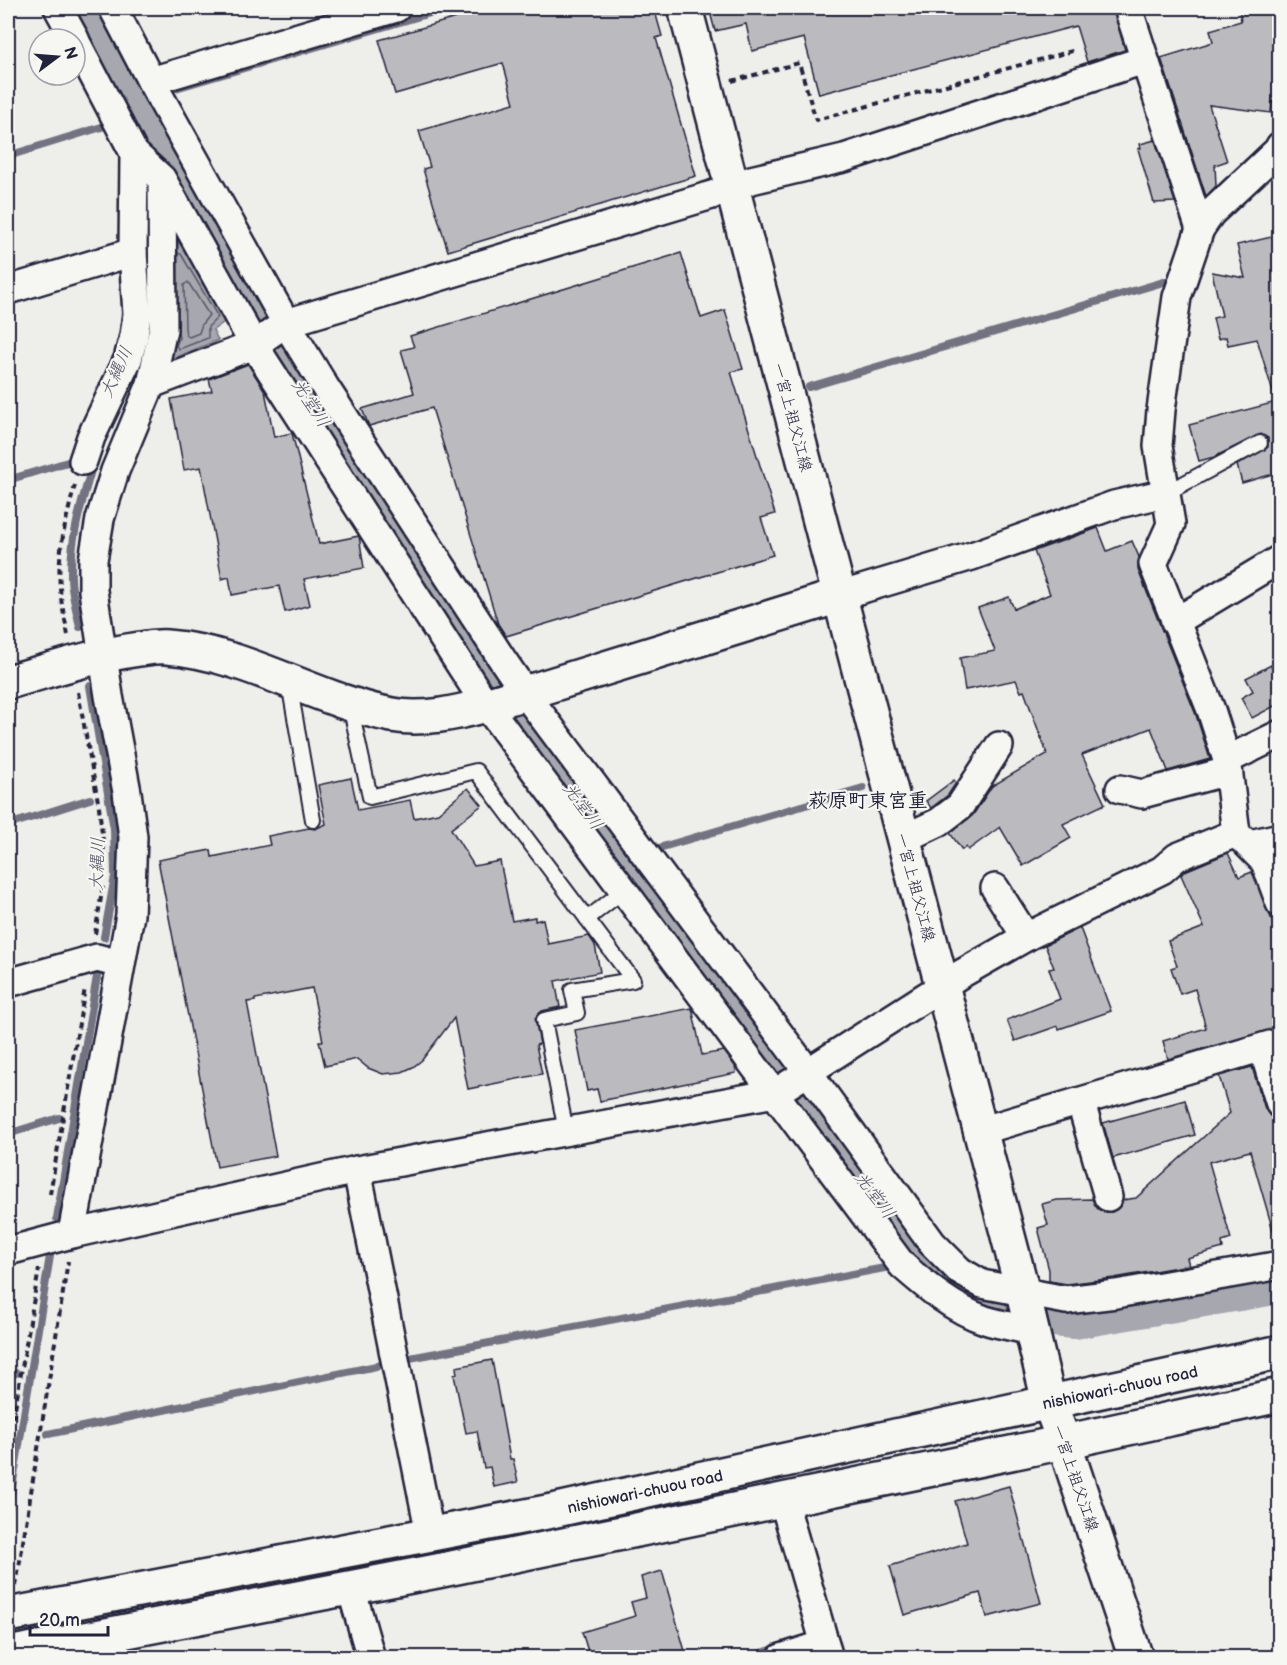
<svg xmlns="http://www.w3.org/2000/svg" width="1287" height="1665" font-family="'Balsamiq Sans','Klee One',sans-serif">
	<style>
		.water { fill: #a7a7af; stroke: #727281; stroke-width: 1.5 }
		.lines { fill: none; stroke-linecap: round; stroke-linejoin: round }
		.shore { stroke: #575769; stroke-width: 1.5 }
		.stream { stroke: #727281; stroke-width: 8 }
		.river { stroke: #a7a7af; stroke-width: 46 }
		.building { fill: #bbbbbf; stroke: #22223b; stroke-width: 1.5 }
		.lane-casing { stroke: #22223b; stroke-width: 18 }
		.street-casing { stroke: #22223b; stroke-width: 32 }
		.secondary-casing { stroke: #22223b; stroke-width: 38 }
		.primary-casing { stroke: #22223b; stroke-width: 38 }
		.path { stroke: #22223b; stroke-width: 4; stroke-dasharray: 6 4.5; stroke-linecap: butt }
		.lane { stroke: #f6f6f2; stroke-width: 14 }
		.street { stroke: #f6f6f2; stroke-width: 27 }
		.secondary { stroke: #f6f6f2; stroke-width: 33 }
		.primary { stroke: #f6f6f2; stroke-width: 33 }
		.labels { text-anchor: middle; stroke-width: 4.5; stroke-linejoin: round; paint-order: stroke }
		.street-label { font-size: 16px; fill: #22223b; stroke: #f6f6f2 }
		.water-label { font-size: 18px; font-style: italic; fill: #575769; stroke: #f6f6f2 }
		.quarter-label { font-size: 20px; font-weight: bold; fill: #22223b; stroke: #f6f6f2 }
	</style>
	<rect width="100%" height="100%" fill="#eeeeeb"/>
	<filter id="ink" filterUnits="userSpaceOnUse"><feTurbulence type="fractalNoise" baseFrequency=".0167" numOctaves="2"/><feDisplacementMap in="SourceGraphic" scale="12" xChannelSelector="R" yChannelSelector="G"/><feConvolveMatrix kernelMatrix="1 2 1 2 8 2 1 2 1" color-interpolation-filters="sRGB"/></filter>
	<g filter="url(#ink)">
		<polygon class="water" points="173,234 200,274 227,320 213,330 218,340 164,362"/>
		<g class="lines">
			<g class="shore">
				<polyline points="177,253 181,254 218,317 208,327 208,338 179,349 176,346 179,338 178,331"/>
				<polygon points="188,282 209,315 202,324 199,333 189,337 186,335 185,328 184,285"/>
			</g>
			<g class="stream">
				<polyline points="169,90 447,8"/>
				<polyline points="8,156 108,125"/>
				<polyline points="148,157 148,120"/>
				<polyline points="147,232 147,265"/>
				<polyline points="809,387 1177,278"/>
				<polyline points="8,480 71,461"/>
				<path d="M 80,627 C 77,611 71,593 71,577 C 70,538 82,501 93,464"/>
				<polyline points="90,686 114,829 115,876 104,937"/>
				<polyline points="8,825 90,799"/>
				<polyline points="652,850 863,788"/>
				<polyline points="8,1134 59,1118"/>
				<polyline points="57,1218 98,970"/>
				<polyline points="410,1358 895,1266"/>
				<polyline points="8,1375 16,1373"/>
				<polyline points="48,1434 386,1364"/>
				<polyline points="8,1512 50,1256"/>
				<polyline points="745,1658 778,1648"/>
			</g>
			<polyline class="river" points="86,8 275,347 395,528 457,627 582,806 766,1046 918,1252 955,1289 983,1300 1015,1310 1074,1316 1280,1281"/>
		</g>
		<g class="building">
			<polygon points="491,8 654,8 662,36 656,38 696,176 448,251 423,169 430,167 419,131 514,103 503,63 395,94 379,40"/>
			<polygon points="709,8 1113,8 1125,50 1087,62 1076,26 819,94 804,38 752,51 746,24 715,31"/>
			<polygon points="1239,8 1280,8 1280,62 1274,103 1272,102 1271,113 1209,105 1227,161 1215,165 1216,186 1206,196 1161,58 1213,42 1210,30 1241,21"/>
			<polygon points="1155,140 1175,202 1154,203 1138,149 1141,148 1140,144"/>
			<polygon points="1280,235 1280,395 1274,396 1257,339 1228,345 1226,337 1218,339 1213,318 1222,316 1212,272 1245,278 1237,245"/>
			<polygon points="681,253 701,318 725,310 743,369 731,372 775,514 761,518 773,555 506,636 498,624 432,408 369,426 362,409 414,393 401,350 414,347 410,336"/>
			<polygon points="248,364 265,391 274,437 292,433 319,544 359,536 364,568 304,579 310,605 285,612 279,586 232,595 229,577 222,579 201,467 184,470 171,399 212,391 209,379"/>
			<polygon points="1280,401 1280,472 1242,483 1237,465 1268,447 1268,438 1261,434 1214,457 1199,461 1189,425"/>
			<polygon points="1098,528 1107,551 1132,541 1139,557 1138,570 1196,715 1210,759 1168,771 1151,728 1082,755 1105,804 1063,824 1071,838 1023,866 1000,827 968,850 966,847 962,850 950,833 973,815 992,786 1047,754 1024,691 1021,692 1016,680 965,690 960,658 995,651 978,608 1009,597 1014,609 1050,594 1034,551"/>
			<polygon points="1271,665 1280,680 1280,703 1252,718 1241,698 1253,691 1246,678"/>
			<polygon points="351,778 358,810 410,800 414,818 438,813 468,788 482,805 451,829 474,866 500,861 512,921 535,917 535,921 543,919 548,944 589,936 595,945 600,972 555,981 560,1007 542,1011 535,1018 540,1044 536,1045 542,1074 468,1089 454,1018 422,1060 413,1067 402,1072 383,1074 368,1068 357,1059 325,1066 319,1041 323,1041 312,988 255,999 255,1001 247,1002 276,1156 217,1167 158,860 211,850 212,857 270,845 268,836 309,828 315,829 326,824 318,785"/>
			<polygon points="954,780 956,783 948,795 931,808 926,801"/>
			<polygon points="1228,853 1239,877 1252,872 1280,940 1280,1027 1168,1059 1163,1041 1206,1028 1195,989 1180,994 1171,968 1177,966 1168,941 1204,927 1181,875 1185,871"/>
			<polygon points="1080,928 1111,1011 1059,1029 1058,1026 1015,1041 1007,1020 1060,999 1049,969 1054,968 1045,945"/>
			<polygon points="692,1008 702,1055 724,1051 735,1066 736,1073 600,1101 597,1089 587,1091 575,1030"/>
			<polygon points="1252,1067 1265,1109 1270,1116 1280,1119 1280,1233 1274,1234 1250,1151 1209,1162 1231,1239 1222,1242 1223,1248 1187,1258 1189,1265 1114,1278 1067,1284 1049,1281 1049,1270 1038,1228 1048,1225 1042,1204 1057,1200 1092,1199 1098,1209 1104,1212 1112,1212 1120,1207 1123,1200 1136,1198 1230,1113 1219,1076"/>
			<polygon points="1185,1100 1195,1135 1113,1158 1103,1123"/>
			<polygon points="492,1360 510,1459 513,1459 518,1482 494,1487 490,1467 484,1468 477,1431 466,1433 454,1375 457,1374 456,1367"/>
			<polygon points="1009,1486 1041,1603 987,1617 980,1593 904,1615 890,1566 967,1543 955,1501"/>
			<polygon points="662,1571 687,1658 590,1658 582,1632 635,1616 631,1602 646,1598 641,1577"/>
		</g>
		<g class="lines">
			<g class="lane-casing">
				<g id="lane">
					<polyline points="1166,493 1260,443"/>
					<polyline points="289,683 313,820"/>
					<polyline points="350,705 370,797 476,771 633,980 572,990 577,1013 544,1020 566,1131"/>
					<polyline points="587,919 624,890"/>
				</g>
			</g>
			<g class="street-casing">
				<g id="street">
					<polyline points="58,8 75,39"/>
					<polyline points="113,8 151,81"/>
					<polyline points="396,8 151,81 286,323 325,387 502,659 530,700 808,1072 932,1243 960,1271 982,1284 1066,1300 1116,1294 1280,1265"/>
					<polyline points="1128,8 1200,229"/>
					<polyline points="75,40 134,153 133,252 137,314 134,336 128,359 91,437 83,461"/>
					<polyline points="1280,146 1278,150 1211,213 1200,229 1177,297 1161,410 1158,446 1171,524 1153,564 1211,710 1227,760 1236,833 1265,862 1280,903"/>
					<path d="M 134,153 L 162,179 L 254,345 L 486,705 L 902,1265 C 927,1287 953,1309 985,1320 C 1000,1325 1017,1327 1032,1331"/>
					<polyline points="8,290 133,252"/>
					<polyline points="151,384 254,345 286,323 712,195 751,180 844,158 1144,60"/>
					<polyline points="839,596 972,556 1114,505 1166,493"/>
					<polyline points="1175,622 1280,559"/>
					<polyline points="1227,760 1280,734"/>
					<polyline points="1120,789 1142,794 1228,771"/>
					<polyline points="903,839 939,822 960,806 999,746"/>
					<polyline points="1250,844 1280,837"/>
					<polyline points="995,888 1026,937"/>
					<polyline points="8,983 97,958 120,964"/>
					<polyline points="1263,1049 1280,1104"/>
					<polyline points="1081,1103 1108,1197"/>
					<polyline points="980,1131 1280,1042"/>
					<polyline points="357,1170 430,1534"/>
					<polyline points="72,1234 130,915 133,837 127,792 109,696 93,591 93,560 100,519 115,471 151,384 163,329 162,181"/>
					<polyline points="8,1251 72,1234 357,1170 775,1093 961,974 1026,937 1162,870 1177,857 1236,833"/>
					<polyline points="783,1499 829,1658"/>
					<polyline points="351,1588 371,1658"/>
					<polyline points="781,1658 825,1644"/>
				</g>
			</g>
			<g class="secondary-casing">
				<g id="secondary">
					<polyline points="685,8 1023,1293 1049,1402 1064,1442 1136,1658"/>
					<path d="M 8,682 C 51,670 95,655 140,649 C 148,648 158,646 167,647 C 246,653 315,700 392,715 C 422,721 457,713 486,705 L 839,596"/>
				</g>
			</g>
			<g class="primary-casing">
				<g id="primary">
					<polyline points="8,1615 552,1511 1280,1352"/>
					<polyline points="8,1654 437,1571 1064,1442 1280,1395"/>
				</g>
			</g>
			<g class="path">
				<polyline points="732,81 799,63 816,120 1076,50"/>
				<path d="M 68,635 C 65,619 61,603 60,588 C 57,553 66,519 75,485"/>
				<polyline points="78,692 99,807 104,850"/>
				<polyline points="95,934 103,885"/>
				<polyline points="50,1194 85,988"/>
				<polyline points="8,1449 39,1269"/>
				<polyline points="16,1586 68,1261"/>
			</g>
			<use href="#lane" class="lane"/>
			<use href="#street" class="street"/>
			<use href="#secondary" class="secondary"/>
			<use href="#primary" class="primary"/>
		</g>
	</g>
	<g class="labels">
		<g class="street-label">
			<text transform="translate(793 417) rotate(75)" y="6">一宮上祖父江線</text>
			<text transform="translate(916 887) rotate(75)" y="6">一宮上祖父江線</text>
			<text transform="translate(1120 1387) rotate(-12)" y="6">nishiowari-chuou road</text>
			<text transform="translate(1076 1478) rotate(71)" y="6">一宮上祖父江線</text>
			<text transform="translate(645 1491) rotate(-12)" y="6">nishiowari-chuou road</text>
		</g>
		<g class="water-label">
			<text transform="translate(116 372) rotate(-66)" y="6">大縄川</text>
			<text transform="translate(311 403) rotate(57)" y="6">光堂川</text>
			<text transform="translate(583 806) rotate(54)" y="6">光堂川</text>
			<text transform="translate(97 864) rotate(-88)" y="6">大縄川</text>
			<text transform="translate(875 1195) rotate(53)" y="6">光堂川</text>
		</g>
		<g class="quarter-label">
			<text x="868" y="807">萩原町東宮重</text>
		</g>
	</g>
	<rect width="1287" height="1665" fill="none" stroke="#f6f6f2" stroke-width="30"/>
	<rect x="15" y="15" width="1257" height="1635" fill="none" stroke="#22223b" stroke-width="2" filter="url(#ink)"/>
	<g transform="translate(57 57) rotate(74)"><circle r="28" fill="#f6f6f2" stroke="#a1a1a9" stroke-width="1.5"/>
	<path d="M0-4.5L10 22L0 15L-10 22Z" fill="#22223b"/>
	<text y="-9" font-size="16" font-weight="bold" text-anchor="middle" fill="#22223b">N</text>
	</g>
	<path d="M30 1626v9h78v-9" fill="none" stroke="#22223b" stroke-width="3"/>
	<text x="39" y="1626" font-size="18" fill="#22223b" stroke="#f6f6f2" stroke-width="4.5" paint-order="stroke">20 m</text>
</svg>
